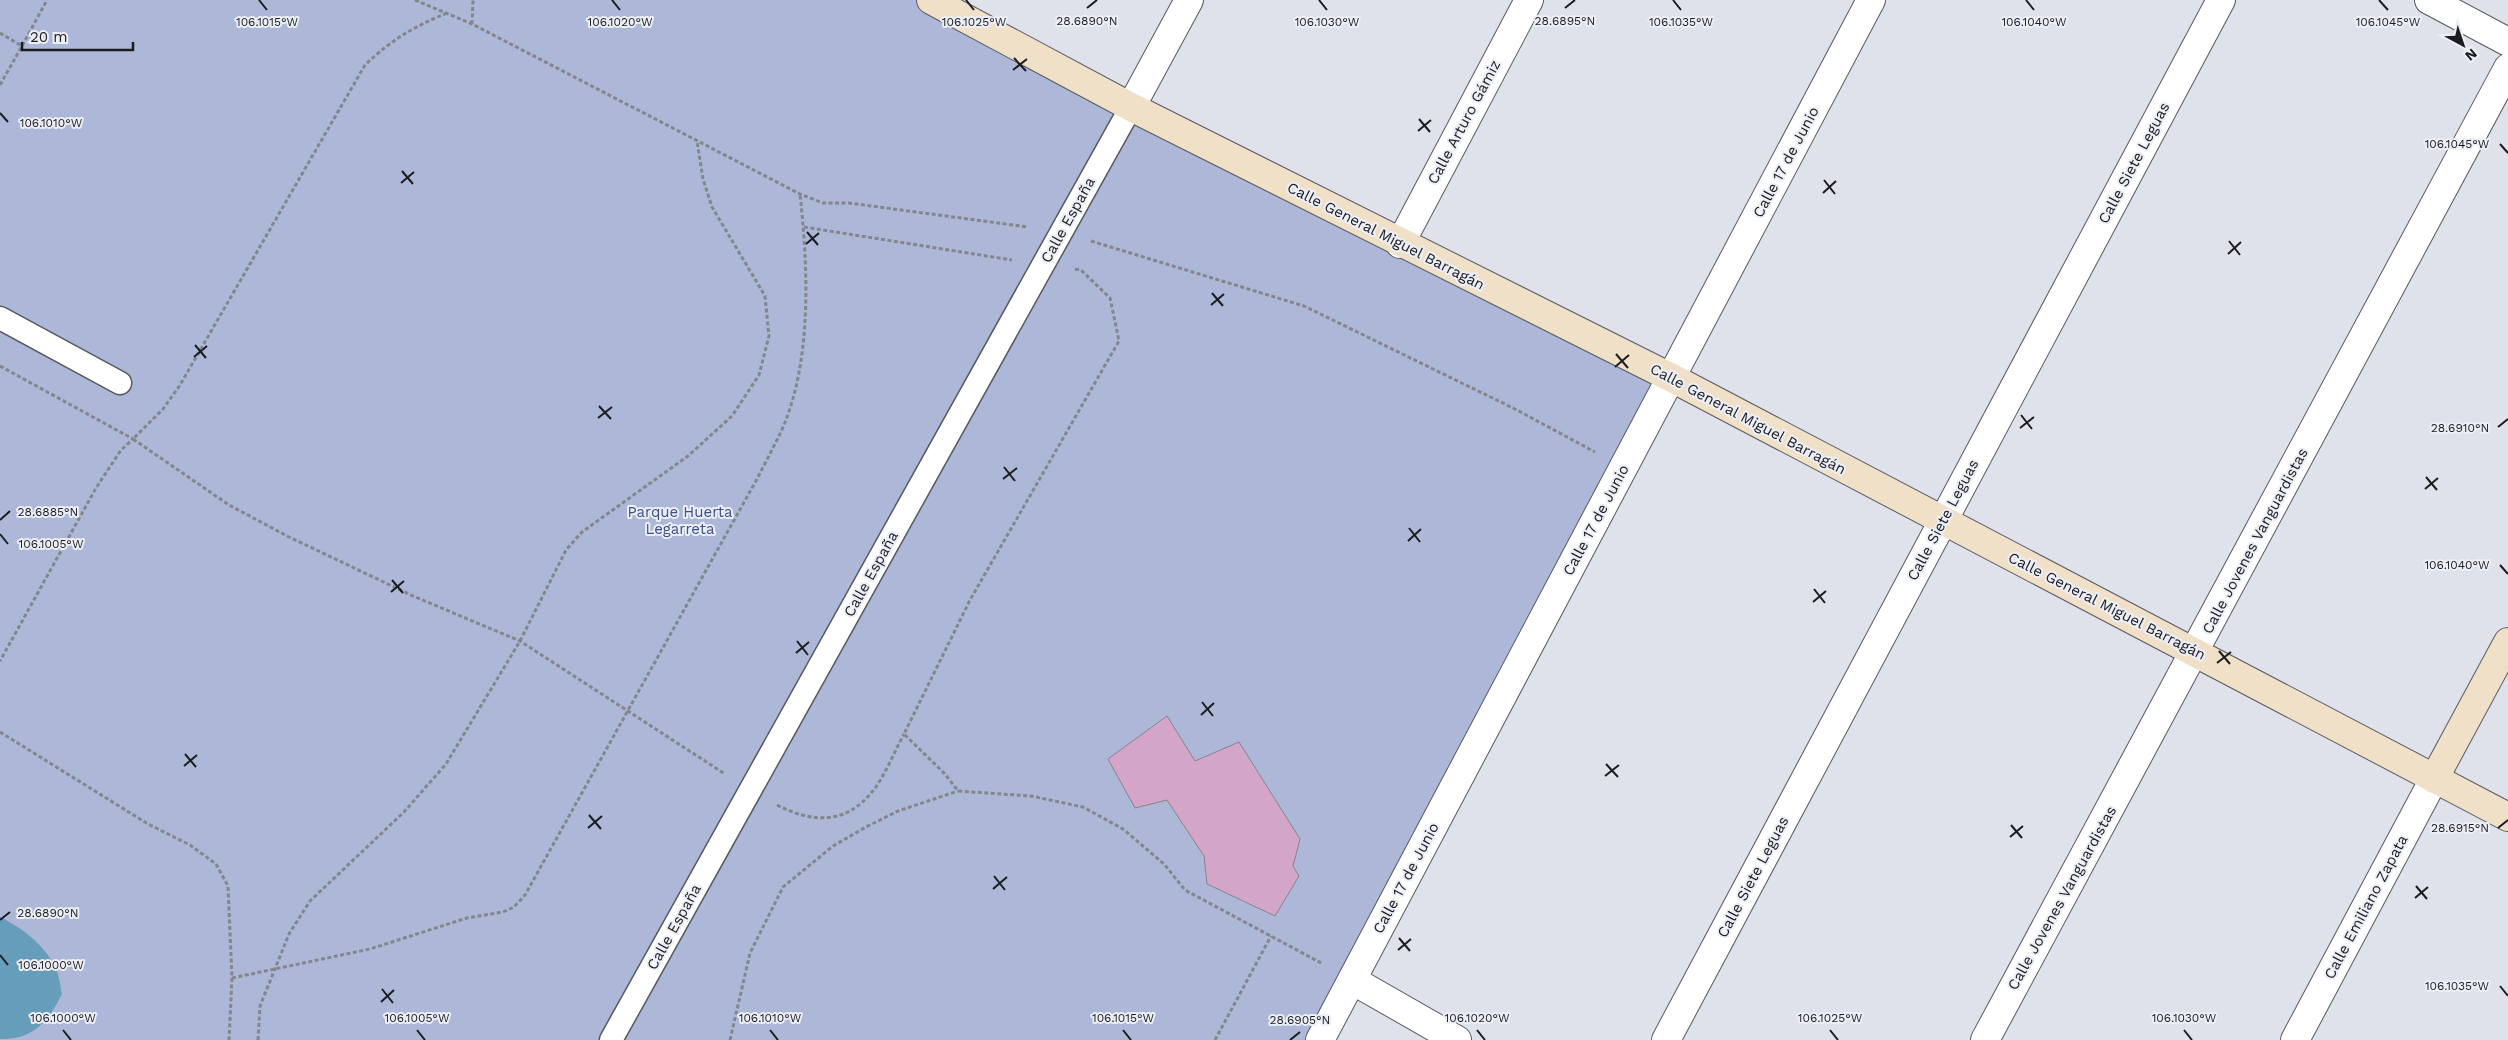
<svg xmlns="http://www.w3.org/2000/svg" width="2508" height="1040" font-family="'Work Sans',sans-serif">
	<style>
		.green { fill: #adb8d8 }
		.water { fill: #669dba }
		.building { fill: #d3a5c9; stroke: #898288 }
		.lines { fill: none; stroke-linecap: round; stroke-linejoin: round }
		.lane-casing { stroke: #575960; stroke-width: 25 }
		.street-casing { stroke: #575960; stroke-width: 30 }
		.secondary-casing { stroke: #575960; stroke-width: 30 }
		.path { stroke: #84868c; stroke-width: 3; stroke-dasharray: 4 2.5; stroke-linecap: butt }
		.lane { stroke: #fff; stroke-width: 22 }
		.street { stroke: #fff; stroke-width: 28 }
		.secondary { stroke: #f1e0c8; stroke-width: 28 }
		.ticks { fill: none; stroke: #1b1c1f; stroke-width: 2 }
		.labels { text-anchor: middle; stroke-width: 4; stroke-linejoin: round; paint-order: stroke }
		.street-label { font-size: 15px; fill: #1b1c1f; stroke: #eceff7 }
		.park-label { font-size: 15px; fill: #3d4d8a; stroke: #eceff7 }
		.ticks-label { font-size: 12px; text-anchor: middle; fill: #1b1c1f; stroke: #eceff7; stroke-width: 4; stroke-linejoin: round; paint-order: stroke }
	</style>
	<rect width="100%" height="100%" fill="#dfe2ea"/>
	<polygon class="green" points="0,0 931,0 1672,378 1320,1040 0,1040"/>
	<path class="water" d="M 0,917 C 22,928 44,944 55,967 C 59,974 60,985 62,994 C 49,1020 34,1040 0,1039 Z"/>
	<polygon class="building" points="1167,716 1195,761 1239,742 1300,839 1293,866 1299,876 1275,916 1207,884 1204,856 1167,800 1135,808 1108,759"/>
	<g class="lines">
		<g class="lane-casing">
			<g id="lane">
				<polyline points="0,318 120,383"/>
				<polyline points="611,1040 1131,107"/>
			</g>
		</g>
		<g class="street-casing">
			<g id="street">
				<polyline points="2429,0 2508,42"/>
				<polyline points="1131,107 1189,0"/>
				<polyline points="1400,244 1529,0"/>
				<polyline points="1352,980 1457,1040"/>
				<polyline points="1320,1040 1871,0"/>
				<polyline points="1666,1040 2221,0"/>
				<polyline points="1985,1040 2508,68"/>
				<polyline points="2295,1040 2434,779"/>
			</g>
		</g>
		<g class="secondary-casing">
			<g id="secondary">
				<polyline points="931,0 1131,107 1672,378 2508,817"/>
				<polyline points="2434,779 2508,642"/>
			</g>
		</g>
		<g class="path">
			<polyline points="415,0 472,24 800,194 823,203 849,203 1028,227"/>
			<path d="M 447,13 C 413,27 391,40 365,65 L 180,385 L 163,409 L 133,439 L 229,505 L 289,537 L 413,596 L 520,641 L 725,774"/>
			<polyline points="472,24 473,0"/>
			<polyline points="0,33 22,46 47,0"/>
			<polyline points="0,85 22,46"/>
			<polyline points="804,227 1012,260"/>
			<polyline points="1091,241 1304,306 1515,409 1595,452"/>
			<polyline points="1075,269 1081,270 1110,298 1119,341 970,600 904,734 945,774 958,791 1031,796 1083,807 1123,829 1164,864 1185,890 1323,964"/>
			<polyline points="0,366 133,439 121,450 96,488 0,661"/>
			<polyline points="0,732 148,824 190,845 216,864 228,886 232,978 229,1040"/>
			<path d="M 777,805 C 812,823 845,825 872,792 C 885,776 894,752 904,734"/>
			<path d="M 232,978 L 370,949 L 467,918 L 503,912 L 514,907 L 525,895 L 757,479 C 766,461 776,443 784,425 C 812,356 808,267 800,194"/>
			<polyline points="258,1040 260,1006 289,934 310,901 404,812 446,764 520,641 566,550 582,532 688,456 732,416 759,375 769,336 765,296 712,207 703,179 697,141"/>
			<polyline points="730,1040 750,953 783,887 833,846 866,827 898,811 958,791"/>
			<polyline points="1215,1040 1271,936"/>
		</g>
		<use href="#lane" class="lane"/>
		<use href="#street" class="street"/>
		<use href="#secondary" class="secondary"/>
	</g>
	<path class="ticks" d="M 259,0 L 267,10M 612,0 L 620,10M 966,0 L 974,10M 1319,0 L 1327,10M 1673,0 L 1681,10M 2026,0 L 2034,10M 2379,0 L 2388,10M 1087,8 L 1097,0M 1565,8 L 1575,0M 1014,58 L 1026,71M 1013,70 L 1027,59M 0,113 L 8,122M 1419,119 L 1430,132M 1418,131 L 1431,120M 2500,144 L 2508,153M 402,171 L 413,184M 1824,180 L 1835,194M 401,183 L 414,172M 1823,193 L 1836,181M 807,232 L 818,245M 2229,241 L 2240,255M 806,244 L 819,233M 2228,254 L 2241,242M 1212,293 L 1223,306M 1211,305 L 1224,294M 195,345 L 206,358M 1616,354 L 1628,368M 194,357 L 207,346M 1615,367 L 1629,355M 599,406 L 611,419M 2021,415 L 2032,429M 598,418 L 612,407M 2498,427 L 2508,419M 2020,428 L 2034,417M 1004,467 L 1015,481M 2426,477 L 2437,490M 1003,479 L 1017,468M 2425,489 L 2438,478M 0,520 L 10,511M 1409,528 L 1420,542M 0,534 L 8,544M 1408,541 L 1421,529M 2500,565 L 2508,574M 392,580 L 403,593M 1814,589 L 1825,603M 391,592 L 404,581M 1813,602 L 1826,591M 797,641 L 808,655M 2219,651 L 2230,664M 796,653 L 809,642M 2217,663 L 2231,652M 1202,702 L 1213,716M 1201,715 L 1214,703M 185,754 L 196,767M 1606,764 L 1618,777M 184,766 L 197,755M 1605,776 L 1619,765M 589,815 L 601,829M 2011,825 L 2022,838M 588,828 L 602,816M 2498,828 L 2508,820M 2010,837 L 2023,826M 994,876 L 1005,890M 2416,886 L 2427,899M 993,889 L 1007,877M 2415,898 L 2428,887M 0,920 L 10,912M 1399,938 L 1410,951M 1398,950 L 1411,939M 0,955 L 8,965M 2500,986 L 2508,996M 382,989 L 393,1003M 381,1002 L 394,990M 63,1030 L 71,1040M 417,1030 L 425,1040M 770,1030 L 778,1040M 1123,1030 L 1131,1040M 1477,1030 L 1485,1040M 1830,1030 L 1838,1040M 2184,1030 L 2192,1040M 1290,1040 L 1300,1032"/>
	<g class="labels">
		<g class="street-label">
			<text transform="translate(1464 122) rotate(-62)" y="5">Calle Arturo Gámiz</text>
			<text transform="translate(1786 162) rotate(-62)" y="5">Calle 17 de Junio</text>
			<text transform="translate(2134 163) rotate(-62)" y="5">Calle Siete Leguas</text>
			<text transform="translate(1068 220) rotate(-61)" y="5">Calle España</text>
			<text transform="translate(1386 236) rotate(27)" y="5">Calle General Miguel Barragán</text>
			<text transform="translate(1748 419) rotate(28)" y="5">Calle General Miguel Barragán</text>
			<text transform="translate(1596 520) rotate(-62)" y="5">Calle 17 de Junio</text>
			<text transform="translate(1943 520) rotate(-62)" y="5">Calle Siete Leguas</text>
			<text transform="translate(2255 541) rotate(-62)" y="5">Calle Jovenes Vanguardistas</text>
			<text transform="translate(871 574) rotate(-61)" y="5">Calle España</text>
			<text transform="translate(2107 606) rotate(27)" y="5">Calle General Miguel Barragán</text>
			<text transform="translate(1753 877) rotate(-62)" y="5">Calle Siete Leguas</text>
			<text transform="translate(1406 878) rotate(-62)" y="5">Calle 17 de Junio</text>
			<text transform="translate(2062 898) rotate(-61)" y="5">Calle Jovenes Vanguardistas</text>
			<text transform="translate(2366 907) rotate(-62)" y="5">Calle Emiliano Zapata</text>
			<text transform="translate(674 927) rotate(-61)" y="5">Calle España</text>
		</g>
		<g class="park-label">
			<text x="680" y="517">Parque Huerta<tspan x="680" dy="17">Legarreta</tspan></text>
		</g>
	</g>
	<g class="ticks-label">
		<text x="1087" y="25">28.6890°N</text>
		<text x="1565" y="25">28.6895°N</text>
		<text x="1681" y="26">106.1035°W</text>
		<text x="2034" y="26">106.1040°W</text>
		<text x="2388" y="26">106.1045°W</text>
		<text x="267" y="26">106.1015°W</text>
		<text x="620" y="26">106.1020°W</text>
		<text x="974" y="26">106.1025°W</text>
		<text x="1327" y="26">106.1030°W</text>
		<text x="51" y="127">106.1010°W</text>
		<text x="2457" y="148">106.1045°W</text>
		<text x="2460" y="432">28.6910°N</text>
		<text x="48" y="516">28.6885°N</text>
		<text x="51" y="548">106.1005°W</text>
		<text x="2457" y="569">106.1040°W</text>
		<text x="2460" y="832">28.6915°N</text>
		<text x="48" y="917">28.6890°N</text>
		<text x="51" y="969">106.1000°W</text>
		<text x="2457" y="990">106.1035°W</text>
		<text x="63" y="1022">106.1000°W</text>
		<text x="417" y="1022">106.1005°W</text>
		<text x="770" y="1022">106.1010°W</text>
		<text x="1123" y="1022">106.1015°W</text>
		<text x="1477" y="1022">106.1020°W</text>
		<text x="1830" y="1022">106.1025°W</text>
		<text x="2184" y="1022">106.1030°W</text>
		<text x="1300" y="1024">28.6905°N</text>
	</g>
	<g transform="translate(2463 45) rotate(140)" stroke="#eceff7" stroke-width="4" paint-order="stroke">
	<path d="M0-4L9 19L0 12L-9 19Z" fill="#1b1c1f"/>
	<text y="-8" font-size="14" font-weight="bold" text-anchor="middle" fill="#1b1c1f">N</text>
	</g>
	<path d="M22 42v8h111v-8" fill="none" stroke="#1b1c1f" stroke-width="2.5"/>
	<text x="30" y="42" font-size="15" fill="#1b1c1f" stroke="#eceff7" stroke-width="4" paint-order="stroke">20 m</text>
</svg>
